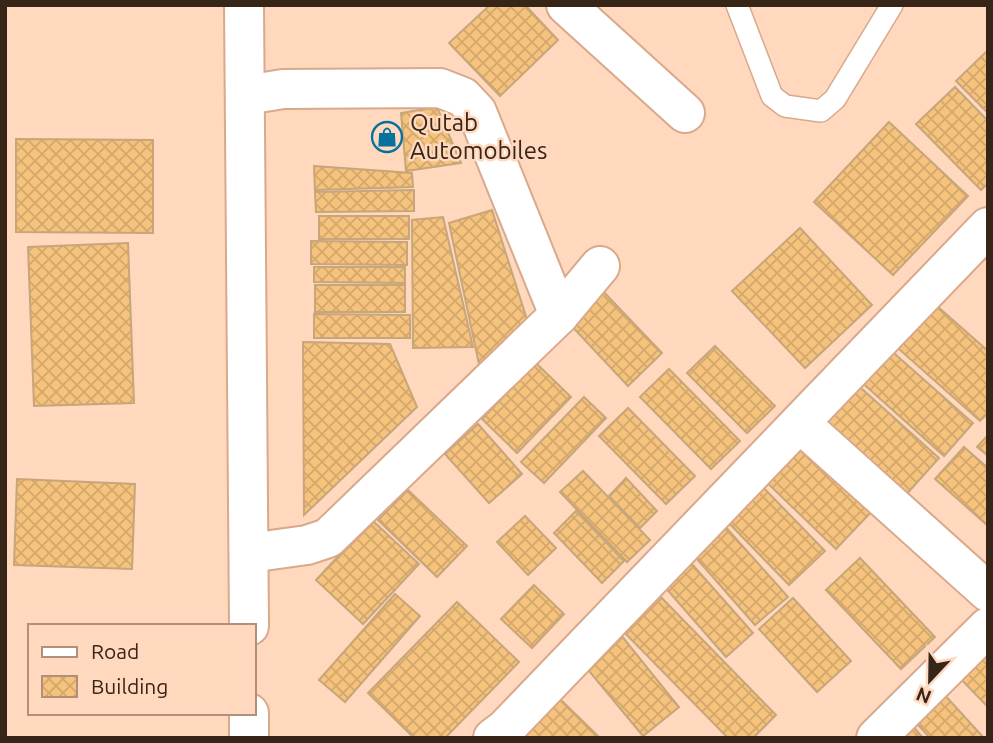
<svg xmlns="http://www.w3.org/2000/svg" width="993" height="743" font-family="Ubuntu,sans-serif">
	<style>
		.building { fill: url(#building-cross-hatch); stroke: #c6a67a; stroke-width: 2 }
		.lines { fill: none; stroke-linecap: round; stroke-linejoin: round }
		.lane-casing { stroke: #d8a98b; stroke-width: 24 }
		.street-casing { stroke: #d8a98b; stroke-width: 42 }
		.secondary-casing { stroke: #d8a98b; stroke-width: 42 }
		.lane { stroke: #fff; stroke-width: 21 }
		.street { stroke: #fff; stroke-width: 38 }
		.secondary { stroke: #fff; stroke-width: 38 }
		.labels { text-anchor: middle; stroke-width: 5; stroke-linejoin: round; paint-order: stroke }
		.poi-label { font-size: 24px; fill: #372518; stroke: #ffd8be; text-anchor: start }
	</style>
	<defs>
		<pattern id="building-cross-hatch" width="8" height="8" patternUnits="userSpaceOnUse" patternTransform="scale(1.75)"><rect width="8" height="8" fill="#f6c37d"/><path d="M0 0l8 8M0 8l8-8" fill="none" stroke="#d4a76b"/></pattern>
	</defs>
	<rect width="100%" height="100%" fill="#ffd8be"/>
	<g class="building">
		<polygon points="490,5 525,5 558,40 500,96 449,43"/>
		<polygon points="988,50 988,113 956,81"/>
		<polygon points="955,87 988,121 988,183 981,190 916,124"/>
		<polygon points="437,107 461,163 406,171 401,113"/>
		<polygon points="889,122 968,196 893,275 814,202"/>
		<polygon points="16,139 153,140 153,233 16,232"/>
		<polygon points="314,166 412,173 413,187 315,190"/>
		<polygon points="414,190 414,211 316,212 315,192"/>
		<polygon points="492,210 530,329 480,369 449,223"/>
		<rect x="319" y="216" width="90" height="23"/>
		<polygon points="443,217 473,347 413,348 412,220"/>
		<polygon points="800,228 872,305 805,368 732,291"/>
		<polygon points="311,241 407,242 407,265 311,264"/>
		<polygon points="128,243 134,403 34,406 28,247"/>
		<polygon points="314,267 405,267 405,283 314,282"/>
		<rect x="315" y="285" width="90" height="27"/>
		<polygon points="599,287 662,353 628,386 565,319"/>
		<polygon points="929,299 988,351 988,413 980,421 891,342"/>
		<polygon points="314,314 410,315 410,338 314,338"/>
		<polygon points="303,342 390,344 417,407 304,515"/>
		<polygon points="715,346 775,406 747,433 687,373"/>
		<polygon points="887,347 973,423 944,456 858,379"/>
		<polygon points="536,363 571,397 517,453 482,419"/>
		<polygon points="669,369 740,441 711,469 640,397"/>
		<polygon points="852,380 939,458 903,498 817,420"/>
		<polygon points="584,397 606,418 544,483 521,462"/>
		<polygon points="628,408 695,476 666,504 599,436"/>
		<polygon points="478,424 522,474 489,503 445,454"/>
		<polygon points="796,435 874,509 836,549 759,475"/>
		<polygon points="988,435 988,456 977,447"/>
		<polygon points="964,447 988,468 988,526 935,479"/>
		<polygon points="583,471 650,540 627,562 560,492"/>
		<polygon points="626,478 657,511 640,528 609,496"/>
		<polygon points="17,479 135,484 132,569 14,565"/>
		<polygon points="757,481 825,551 789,585 721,515"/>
		<polygon points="408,490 467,546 437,577 378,520"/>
		<polygon points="576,511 624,561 602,583 554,533"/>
		<polygon points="525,516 556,548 528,575 497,542"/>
		<polygon points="372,520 419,564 363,624 316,580"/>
		<polygon points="722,523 788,597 755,625 690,551"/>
		<polygon points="860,558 935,637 901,669 826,590"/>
		<polygon points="691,563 753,633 726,657 664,586"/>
		<polygon points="534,585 564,614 532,648 501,619"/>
		<polygon points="655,591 776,715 753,738 728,738 619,627"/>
		<polygon points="395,594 420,616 345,702 319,680"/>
		<polygon points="793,598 851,661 817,692 759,629"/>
		<polygon points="457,602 519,662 445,738 414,738 368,693"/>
		<polygon points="616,629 679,707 643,736 579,659"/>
		<polygon points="988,634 988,707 951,669"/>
		<polygon points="941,691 984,738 930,738 912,718"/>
		<polygon points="559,698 598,736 596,738 520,738"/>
		<polygon points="911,724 923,738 896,738"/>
	</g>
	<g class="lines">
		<g class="lane-casing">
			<polyline id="lane" points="737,5 772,96 785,106 821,111 835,99 892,5"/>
		</g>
		<g class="street-casing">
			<g id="street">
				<polyline points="566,5 685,113"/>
				<polyline points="247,95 283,89 440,88 463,97 477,112 559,315 328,538 307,545 249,553"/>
				<polyline points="559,315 600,266"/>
				<polyline points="801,424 988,592"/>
				<polyline points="493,738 505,729 988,227"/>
				<polyline points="876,738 988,627"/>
			</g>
		</g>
		<g class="secondary-casing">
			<g id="secondary">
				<polyline points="244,5 249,626"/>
				<polyline points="249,713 249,738"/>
			</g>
		</g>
		<use href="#lane" class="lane"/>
		<use href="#street" class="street"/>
		<use href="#secondary" class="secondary"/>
	</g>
	<defs>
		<g id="shop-ring" transform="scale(1.575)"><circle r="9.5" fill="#ffd8be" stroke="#05729d" stroke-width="1.5"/><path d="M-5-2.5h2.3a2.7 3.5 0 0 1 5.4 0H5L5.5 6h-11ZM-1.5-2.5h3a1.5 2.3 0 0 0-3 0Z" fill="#05729d"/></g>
	</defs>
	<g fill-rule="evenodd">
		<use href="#shop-ring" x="387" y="137"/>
	</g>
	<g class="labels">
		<g class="poi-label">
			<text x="410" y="131">Qutab<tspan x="410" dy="28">Automobiles</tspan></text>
		</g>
	</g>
	<rect width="993" height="743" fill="none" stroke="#372518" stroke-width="14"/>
	<rect x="28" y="624" width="228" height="91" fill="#ffd8be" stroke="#af907c" stroke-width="2"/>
	<rect x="42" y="647" width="35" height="10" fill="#ffffff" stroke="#af907c" stroke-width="2"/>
	<text x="91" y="659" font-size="21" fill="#372518">Road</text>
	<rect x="42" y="676" width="35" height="21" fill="url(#building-cross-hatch)" stroke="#af907c" stroke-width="2"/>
	<text x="91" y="694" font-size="21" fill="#372518">Building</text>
	<g transform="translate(930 680) rotate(202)" stroke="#ffd8be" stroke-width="5" paint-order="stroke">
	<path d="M0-5L12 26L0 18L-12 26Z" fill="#372518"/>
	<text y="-10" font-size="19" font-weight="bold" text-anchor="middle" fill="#372518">N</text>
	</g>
</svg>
